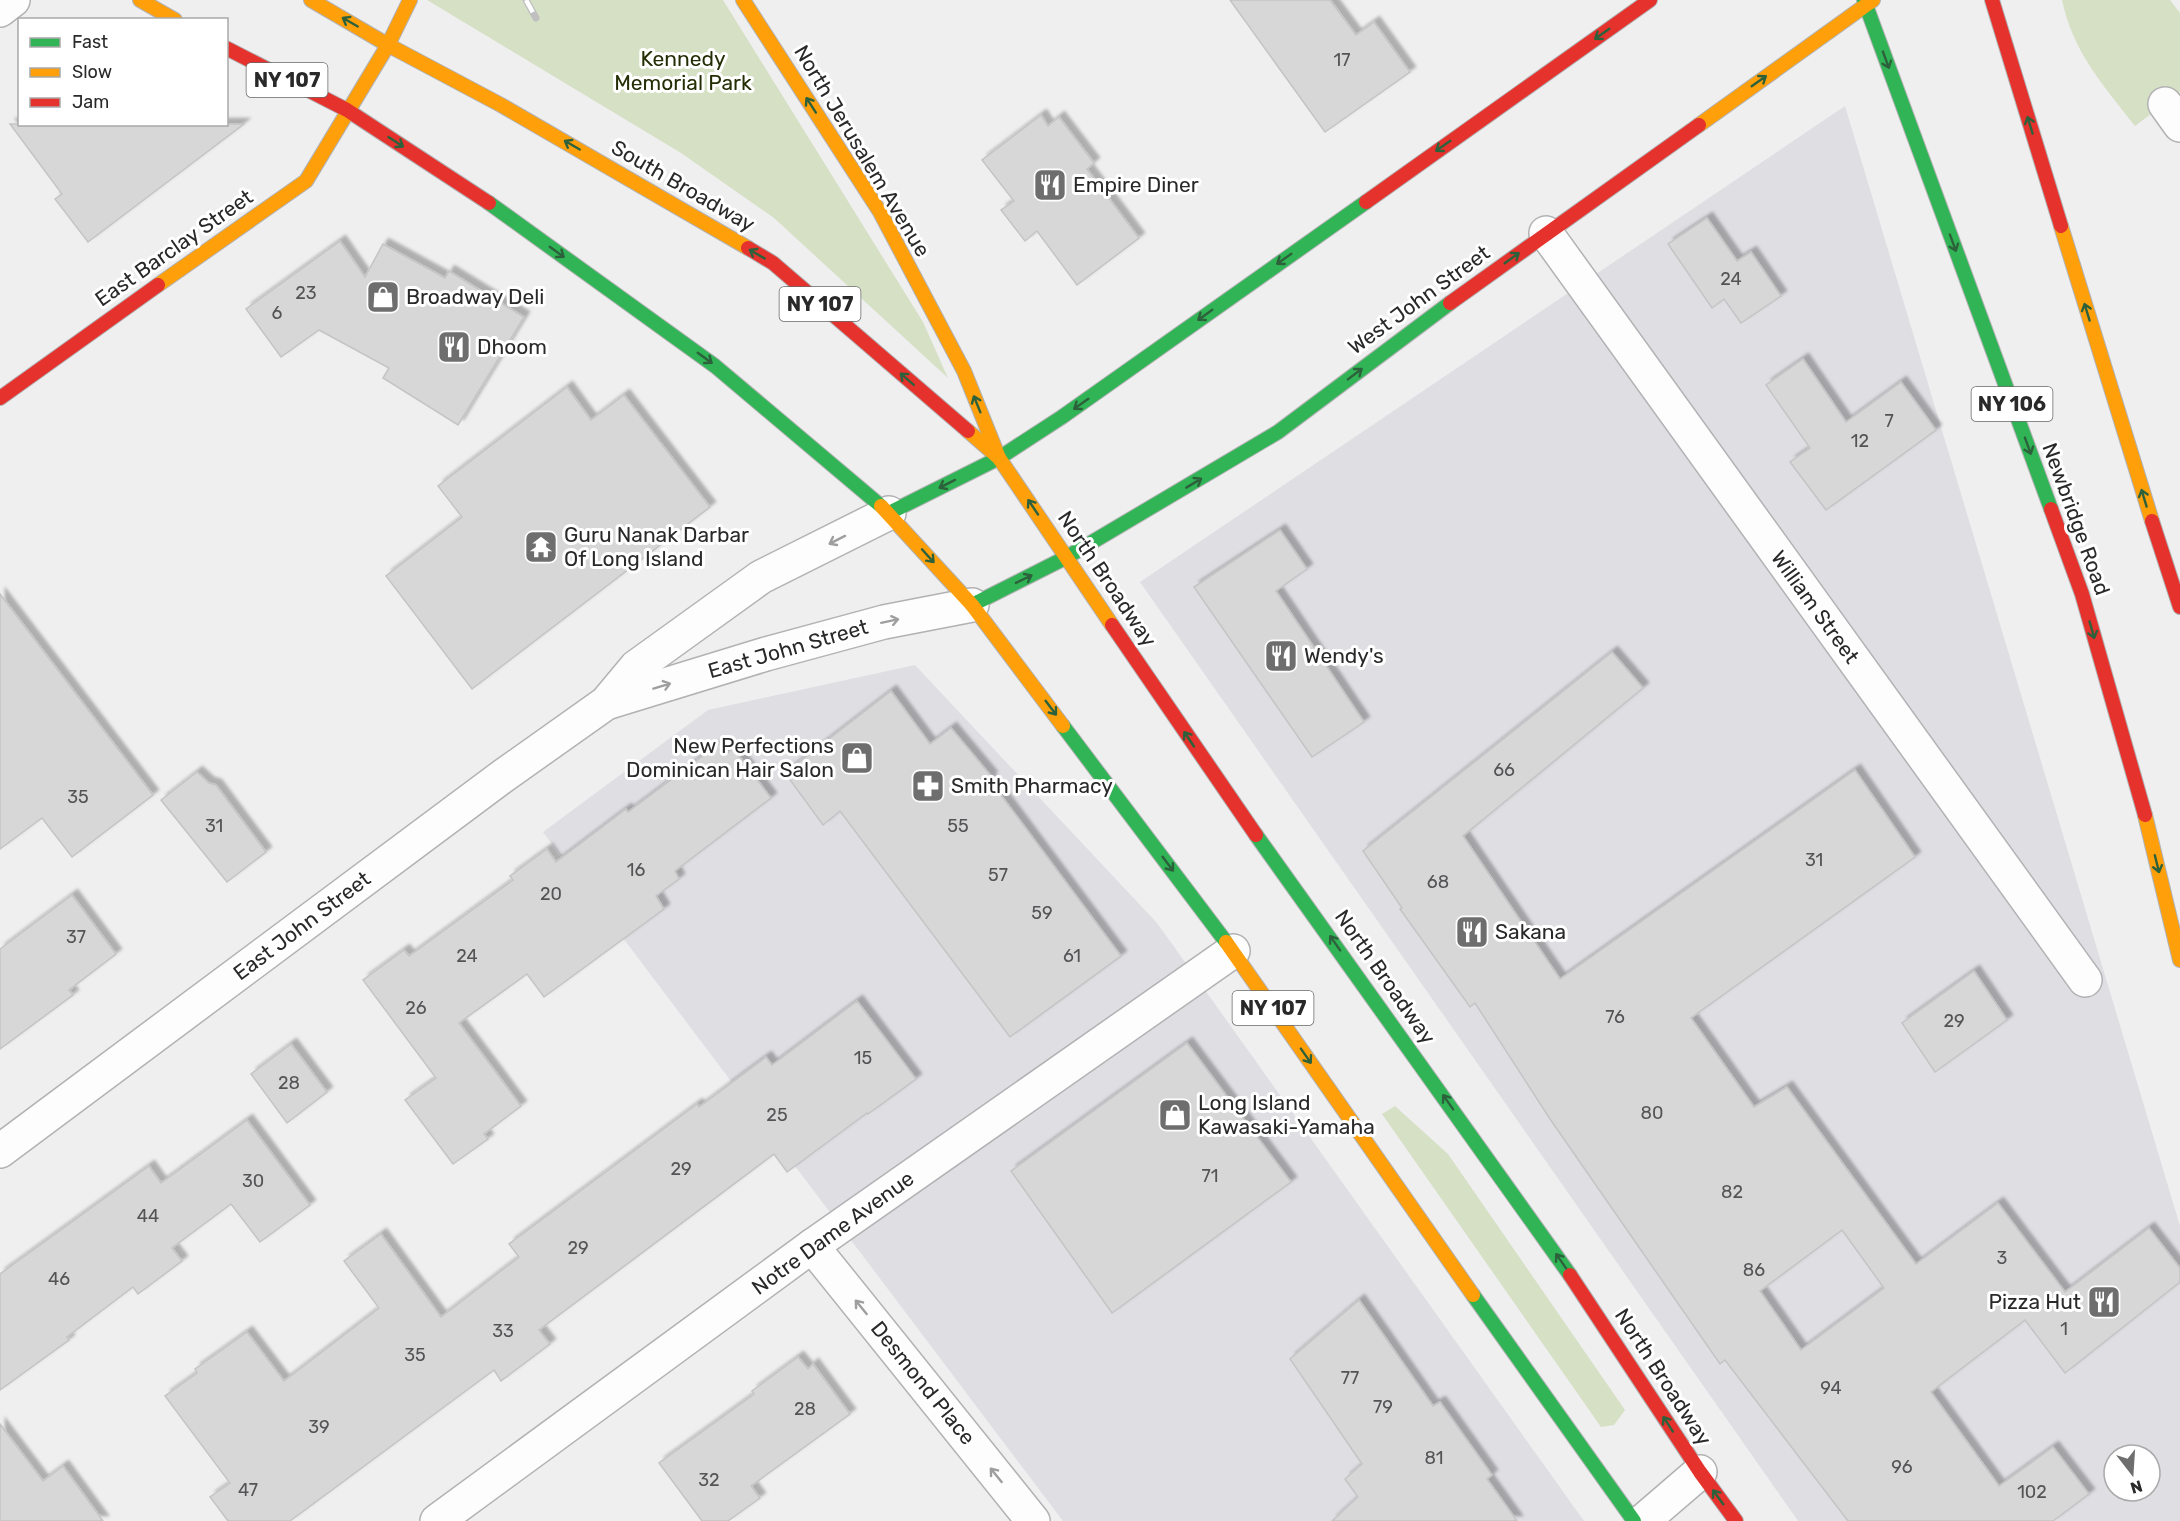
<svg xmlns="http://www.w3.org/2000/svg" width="2180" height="1521" font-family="Rubik,sans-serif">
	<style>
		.built { fill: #dedee3; fill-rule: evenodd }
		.green { fill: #d6e0c5 }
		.building { fill: #d7d7d8; stroke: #c5c4c5; stroke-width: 1.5; fill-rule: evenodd; filter: url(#shadow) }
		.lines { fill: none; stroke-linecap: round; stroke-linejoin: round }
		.street-casing { stroke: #b2b2b4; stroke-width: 36 }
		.fast-casing { stroke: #b2b2b4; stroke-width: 16 }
		.slow-casing { stroke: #b2b2b4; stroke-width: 16 }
		.jam-casing { stroke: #b2b2b4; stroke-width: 16 }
		.street { stroke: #fdfdfd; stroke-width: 33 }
		.fast { stroke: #30b455; stroke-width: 14 }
		.slow { stroke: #ff9f0a; stroke-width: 14 }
		.jam { stroke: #e5322d; stroke-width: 14 }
		.rail-casing { stroke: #bfbfc0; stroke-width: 7 }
		.rail { stroke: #fff; stroke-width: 4.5; stroke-dasharray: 14; stroke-linecap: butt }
		.oneway { stroke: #2c613b }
		.oneway2 { stroke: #9e9e9e }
		.labels { text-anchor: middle; stroke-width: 6; stroke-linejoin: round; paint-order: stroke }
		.number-label { font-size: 18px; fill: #545456 }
		.shield { fill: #fff; stroke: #69696a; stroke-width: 1.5 }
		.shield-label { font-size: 20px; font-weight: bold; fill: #29292a }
		.park-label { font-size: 21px; fill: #242e05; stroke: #fff }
		.street-label { font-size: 21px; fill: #29292a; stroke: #fff }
		.poi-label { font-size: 21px; fill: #29292a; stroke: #fff; text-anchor: start }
	</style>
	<defs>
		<filter id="shadow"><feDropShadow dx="5.5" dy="-5.5" stdDeviation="1.5" flood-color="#0004"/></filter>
	</defs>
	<rect width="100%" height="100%" fill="#efeff0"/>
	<g class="built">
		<path d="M 1845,106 L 2180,1226 L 2180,1521 L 1798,1521 L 1140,582 ZM 2114,1455 L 2150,1455 L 2150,1491 L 2114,1491 Z"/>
		<polygon points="915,665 1157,923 1584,1521 1063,1521 543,832 708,710"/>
	</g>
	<g class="green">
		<polygon points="427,0 723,0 923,322 948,378 774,218 681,153"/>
		<path d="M 2062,0 L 2170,0 L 2180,13 L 2180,92 L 2135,126 C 2103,85 2073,52 2062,0 Z"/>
		<polygon points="1395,1106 1448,1154 1625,1410 1614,1425 1601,1427 1382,1114"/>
	</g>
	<g class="building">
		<polygon points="1230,0 1330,0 1356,35 1374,22 1410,72 1325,132"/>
		<polygon points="1041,115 1048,126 1059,117 1094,163 1087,169 1139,238 1077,285 1037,231 1025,241 1001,210 1014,201 982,160"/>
		<polygon points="10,124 244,124 88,242 55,199 62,194"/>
		<polygon points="1707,218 1737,261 1751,252 1781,296 1741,323 1724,299 1712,308 1668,244"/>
		<polygon points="340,241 365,277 383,244 445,278 449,271 524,317 458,425 383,378 389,368 319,330 281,357 246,309"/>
		<polygon points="1803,359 1846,422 1901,382 1936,430 1826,510 1790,462 1810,448 1766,385"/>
		<polygon points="567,387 591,420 624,395 710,507 472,689 386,576 462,517 438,486"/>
		<polygon points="1280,530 1307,569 1276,591 1364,722 1312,757 1194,587"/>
		<polygon points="0,594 153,795 72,857 42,818 0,849"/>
		<path d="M 1612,652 L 1643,688 L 1463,836 L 1560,979 L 1855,770 L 1915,857 L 1691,1018 L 1754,1107 L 1787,1087 L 1916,1264 L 1998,1203 L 2065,1292 L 2149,1228 L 2180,1268 L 2180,1282 L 2065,1373 L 2025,1320 L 1931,1392 L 1999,1486 L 2053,1447 L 2089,1494 L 2053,1521 L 1848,1521 L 1725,1360 L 1720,1364 L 1550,1119 L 1475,1003 L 1470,1007 L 1400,909 L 1402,908 L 1363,851 ZM 1842,1230 L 1884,1288 L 1801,1350 L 1760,1291 Z"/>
		<polygon points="891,691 930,744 951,728 992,777 989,779 1121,956 1010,1037 840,811 823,825 785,773"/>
		<polygon points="720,743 728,753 733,748 771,798 675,871 679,879 656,896 664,909 544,997 527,974 459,1023 521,1106 484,1134 488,1139 453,1164 405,1100 436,1078 363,980 404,950 409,956 513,880 510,876 547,849 556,862 626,809 628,812"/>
		<polygon points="197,772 209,783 216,785 266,852 227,882 161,800"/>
		<polygon points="72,895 116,954 69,990 73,995 0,1049 0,949"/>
		<polygon points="1974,971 2007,1020 1935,1072 1902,1023"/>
		<polygon points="857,1001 916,1079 868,1114 867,1113 787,1172 774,1154 539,1330 550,1344 501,1381 494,1370 290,1521 228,1521 210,1497 230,1483 165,1396 197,1373 195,1369 247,1332 284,1381 379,1308 344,1261 381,1234 441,1317 519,1257 509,1244 697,1104 699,1107 766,1057 772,1065"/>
		<polygon points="1187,1043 1291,1182 1112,1313 1011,1171"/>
		<polygon points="291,1044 327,1092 287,1123 251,1074"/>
		<polygon points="247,1120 310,1205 260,1242 231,1204 172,1248 182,1261 138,1294 133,1287 67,1337 69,1340 0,1390 0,1274 149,1166 161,1183"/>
		<polygon points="1359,1300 1433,1406 1440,1402 1492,1475 1487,1479 1517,1521 1332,1521 1358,1497 1345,1479 1362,1464 1290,1359"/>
		<polygon points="798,1357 808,1369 813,1364 850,1414 751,1486 760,1498 728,1521 702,1521 659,1463 754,1394 752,1391"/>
		<polygon points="0,1424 43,1481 63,1466 103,1521 0,1521"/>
	</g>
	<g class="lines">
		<g class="street-casing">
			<g id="street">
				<polyline points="0,10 13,0"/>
				<polyline points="2165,104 2180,125"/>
				<polyline points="1546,233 2085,980"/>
				<polyline points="606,703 766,654 884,622 972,605"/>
				<polyline points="0,1151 503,776 606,703 636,667 761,577 889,513"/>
				<polyline points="812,1246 1033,1521"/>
				<polyline points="437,1521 812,1246 1233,951"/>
				<polyline points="1643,1521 1700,1472"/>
			</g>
		</g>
		<g class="fast-casing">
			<g id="fast">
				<polyline points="1864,0 2051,509"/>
				<polyline points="489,203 715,366 881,506"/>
				<polyline points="889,513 999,458 1062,417 1366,202"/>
				<polyline points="972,605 1067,557 1278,432 1450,303"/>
				<polyline points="1063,726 1226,942"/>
				<polyline points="1256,835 1570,1275"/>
				<polyline points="1473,1295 1634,1521"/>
			</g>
		</g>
		<g class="slow-casing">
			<g id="slow">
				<polyline points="140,0 175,20"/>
				<polyline points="311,0 388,45 501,105 748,248"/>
				<polyline points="743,0 880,212 964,371 999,458"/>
				<polyline points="1699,125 1873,0"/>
				<polyline points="2061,226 2152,521"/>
				<polyline points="158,285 306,181 388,45 410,0"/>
				<polyline points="968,431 999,458 1112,625"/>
				<polyline points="881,506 972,605 1063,726"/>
				<polyline points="2145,815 2180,960"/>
				<polyline points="1226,942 1473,1295"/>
			</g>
		</g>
		<g class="jam-casing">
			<g id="jam">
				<polyline points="1992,0 2061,226"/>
				<polyline points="226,48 347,110 489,203"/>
				<polyline points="1366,202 1650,0"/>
				<polyline points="748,248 773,263 968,431"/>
				<polyline points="1450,303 1699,125"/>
				<polyline points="0,398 158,285"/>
				<polyline points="2051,509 2082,594 2145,815"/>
				<polyline points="2152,521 2180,607"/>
				<polyline points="1112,625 1256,835"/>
				<polyline points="1570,1275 1700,1472 1736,1521"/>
			</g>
		</g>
		<use href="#street" class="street"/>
		<use href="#fast" class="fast"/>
		<use href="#slow" class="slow"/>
		<use href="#jam" class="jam"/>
		<g class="rail-casing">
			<polyline id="rail" points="526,0 536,18"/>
		</g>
		<use href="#rail" class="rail"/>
	</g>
	<defs><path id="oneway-shaft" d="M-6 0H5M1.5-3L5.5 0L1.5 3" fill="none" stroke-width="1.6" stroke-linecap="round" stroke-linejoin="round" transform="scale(1.5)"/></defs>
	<g class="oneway">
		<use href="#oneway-shaft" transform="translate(350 22) rotate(-150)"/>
		<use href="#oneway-shaft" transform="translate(1602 34) rotate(145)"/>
		<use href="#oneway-shaft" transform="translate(1886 60) rotate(70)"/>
		<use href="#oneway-shaft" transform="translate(1759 81) rotate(-35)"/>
		<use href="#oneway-shaft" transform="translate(811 105) rotate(-123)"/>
		<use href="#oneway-shaft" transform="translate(2030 125) rotate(-107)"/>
		<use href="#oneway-shaft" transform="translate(396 142) rotate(33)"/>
		<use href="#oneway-shaft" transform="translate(572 145) rotate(-150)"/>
		<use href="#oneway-shaft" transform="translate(1443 146) rotate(145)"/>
		<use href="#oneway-shaft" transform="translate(1953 243) rotate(70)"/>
		<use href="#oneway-shaft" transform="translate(557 252) rotate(36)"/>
		<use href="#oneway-shaft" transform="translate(757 254) rotate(-150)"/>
		<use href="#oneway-shaft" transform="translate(1512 258) rotate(-36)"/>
		<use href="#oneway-shaft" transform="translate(1284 259) rotate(145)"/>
		<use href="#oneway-shaft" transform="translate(2087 312) rotate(-107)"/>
		<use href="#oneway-shaft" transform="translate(1205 315) rotate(144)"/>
		<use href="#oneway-shaft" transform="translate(705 358) rotate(36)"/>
		<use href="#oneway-shaft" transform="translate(1355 374) rotate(-37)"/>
		<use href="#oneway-shaft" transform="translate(907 379) rotate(-139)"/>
		<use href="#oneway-shaft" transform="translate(977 404) rotate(-112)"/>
		<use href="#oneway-shaft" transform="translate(1081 404) rotate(145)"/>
		<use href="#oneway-shaft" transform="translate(2028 446) rotate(70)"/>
		<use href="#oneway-shaft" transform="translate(1194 483) rotate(-31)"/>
		<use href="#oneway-shaft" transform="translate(947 484) rotate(153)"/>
		<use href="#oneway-shaft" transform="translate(2144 498) rotate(-107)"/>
		<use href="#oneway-shaft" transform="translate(1033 507) rotate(-124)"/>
		<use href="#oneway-shaft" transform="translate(928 556) rotate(48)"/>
		<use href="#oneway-shaft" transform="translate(1024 579) rotate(-26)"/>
		<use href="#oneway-shaft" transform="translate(2092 630) rotate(74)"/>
		<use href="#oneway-shaft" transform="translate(1051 708) rotate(53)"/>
		<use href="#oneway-shaft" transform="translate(1189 739) rotate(-124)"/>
		<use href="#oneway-shaft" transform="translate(1168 864) rotate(53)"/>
		<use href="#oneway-shaft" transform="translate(2157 864) rotate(76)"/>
		<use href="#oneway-shaft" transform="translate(1335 943) rotate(-125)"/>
		<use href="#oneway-shaft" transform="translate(1306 1056) rotate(55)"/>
		<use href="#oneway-shaft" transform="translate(1448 1102) rotate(-125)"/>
		<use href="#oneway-shaft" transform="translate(1561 1261) rotate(-125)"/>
		<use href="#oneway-shaft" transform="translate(1668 1424) rotate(-123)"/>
		<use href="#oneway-shaft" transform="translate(1718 1497) rotate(-126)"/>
	</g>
	<g class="oneway2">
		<use href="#oneway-shaft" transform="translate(837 540) rotate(153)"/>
		<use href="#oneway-shaft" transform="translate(890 621) rotate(-12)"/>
		<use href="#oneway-shaft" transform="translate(662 686) rotate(-17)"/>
		<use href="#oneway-shaft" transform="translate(861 1307) rotate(-129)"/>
		<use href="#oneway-shaft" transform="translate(996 1475) rotate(-129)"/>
	</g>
	<defs>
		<g id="restaurant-square" transform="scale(1.725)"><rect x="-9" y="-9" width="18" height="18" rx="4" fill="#6e6e6f" stroke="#fff"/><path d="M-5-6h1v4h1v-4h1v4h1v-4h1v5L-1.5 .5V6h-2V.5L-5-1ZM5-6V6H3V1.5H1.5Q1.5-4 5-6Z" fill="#fff"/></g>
		<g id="shop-square" transform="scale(1.725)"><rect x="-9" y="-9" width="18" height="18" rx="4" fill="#6e6e6f" stroke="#fff"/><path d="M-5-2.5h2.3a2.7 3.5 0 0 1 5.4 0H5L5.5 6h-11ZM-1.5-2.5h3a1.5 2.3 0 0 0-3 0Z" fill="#fff"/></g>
		<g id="temple-square" transform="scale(1.725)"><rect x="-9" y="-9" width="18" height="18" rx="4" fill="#6e6e6f" stroke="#fff"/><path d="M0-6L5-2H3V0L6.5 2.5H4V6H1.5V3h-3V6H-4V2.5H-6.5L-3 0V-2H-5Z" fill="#fff"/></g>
		<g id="pharmacy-square" transform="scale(1.725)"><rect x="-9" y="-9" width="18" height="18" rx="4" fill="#6e6e6f" stroke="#fff"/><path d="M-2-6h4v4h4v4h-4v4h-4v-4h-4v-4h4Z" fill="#fff"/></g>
	</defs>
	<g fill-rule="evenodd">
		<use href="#restaurant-square" x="1050" y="185"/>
		<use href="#shop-square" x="383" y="297"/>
		<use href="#restaurant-square" x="454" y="347"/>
		<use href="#temple-square" x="541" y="547"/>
		<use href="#restaurant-square" x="1281" y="656"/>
		<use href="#shop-square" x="857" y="758"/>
		<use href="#pharmacy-square" x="928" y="786"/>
		<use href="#restaurant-square" x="1472" y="932"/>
		<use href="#shop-square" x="1175" y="1115"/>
		<use href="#restaurant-square" x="2104" y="1302"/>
	</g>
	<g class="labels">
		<g class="number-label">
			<text x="1342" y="66">17</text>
			<text x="1731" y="285">24</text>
			<text x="306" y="299">23</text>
			<text x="277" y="319">6</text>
			<text x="1889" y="427">7</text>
			<text x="1860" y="447">12</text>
			<text x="1504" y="776">66</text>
			<text x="78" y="803">35</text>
			<text x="214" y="832">31</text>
			<text x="958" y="832">55</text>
			<text x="1814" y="866">31</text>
			<text x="636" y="876">16</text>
			<text x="998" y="881">57</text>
			<text x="1438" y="888">68</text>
			<text x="551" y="900">20</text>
			<text x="1042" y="919">59</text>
			<text x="76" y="943">37</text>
			<text x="467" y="962">24</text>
			<text x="1072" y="962">61</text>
			<text x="416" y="1014">26</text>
			<text x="1615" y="1023">76</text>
			<text x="1954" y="1027">29</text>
			<text x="863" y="1064">15</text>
			<text x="289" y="1089">28</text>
			<text x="1652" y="1119">80</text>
			<text x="777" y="1121">25</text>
			<text x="681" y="1175">29</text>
			<text x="1210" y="1182">71</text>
			<text x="253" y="1187">30</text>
			<text x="1732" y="1198">82</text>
			<text x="148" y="1222">44</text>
			<text x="578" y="1254">29</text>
			<text x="2002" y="1264">3</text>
			<text x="1754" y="1276">86</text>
			<text x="59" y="1285">46</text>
			<text x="2064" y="1335">1</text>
			<text x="503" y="1337">33</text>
			<text x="415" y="1361">35</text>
			<text x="1350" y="1384">77</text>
			<text x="1831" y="1394">94</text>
			<text x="1383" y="1413">79</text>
			<text x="805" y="1415">28</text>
			<text x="319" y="1433">39</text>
			<text x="1434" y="1464">81</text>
			<text x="1902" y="1473">96</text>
			<text x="709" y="1486">32</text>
			<text x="248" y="1496">47</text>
			<text x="2032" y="1498">102</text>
		</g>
		<g class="shield">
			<rect x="246.5" y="63" width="81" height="34" rx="4.5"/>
			<rect x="779.5" y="287" width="81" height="34" rx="4.5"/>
			<rect x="1971.5" y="387" width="81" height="34" rx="4.5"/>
			<rect x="1232.5" y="991" width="81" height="34" rx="4.5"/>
		</g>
		<g class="shield-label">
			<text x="287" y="87">NY 107</text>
			<text x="820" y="311">NY 107</text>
			<text x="2012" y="411">NY 106</text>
			<text x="1273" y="1015">NY 107</text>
		</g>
		<g class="park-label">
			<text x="683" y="66">Kennedy<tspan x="683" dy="24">Memorial Park</tspan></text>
		</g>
		<g class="street-label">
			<text transform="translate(862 151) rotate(59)" y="7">North Jerusalem Avenue</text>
			<text transform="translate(683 186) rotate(30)" y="7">South Broadway</text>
			<text transform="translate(174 248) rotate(-35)" y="7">East Barclay Street</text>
			<text transform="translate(1419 300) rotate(-36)" y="7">West John Street</text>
			<text transform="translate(2076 519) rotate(70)" y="7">Newbridge Road</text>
			<text transform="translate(1107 579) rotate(56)" y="7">North Broadway</text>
			<text transform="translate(1815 607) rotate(54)" y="7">William Street</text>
			<text transform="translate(788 649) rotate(-16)" y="7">East John Street</text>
			<text transform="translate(302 926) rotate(-37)" y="7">East John Street</text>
			<text transform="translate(1385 977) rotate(55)" y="7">North Broadway</text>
			<text transform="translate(833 1233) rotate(-36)" y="7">Notre Dame Avenue</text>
			<text transform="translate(1663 1377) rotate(57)" y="7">North Broadway</text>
			<text transform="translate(923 1383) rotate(51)" y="7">Desmond Place</text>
		</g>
		<g class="poi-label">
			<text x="1073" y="192">Empire Diner</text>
			<text x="406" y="304">Broadway Deli</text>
			<text x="477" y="354">Dhoom</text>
			<text x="564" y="542">Guru Nanak Darbar<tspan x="564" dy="24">Of Long Island</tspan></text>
			<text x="1304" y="663">Wendy's</text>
			<text x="834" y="753" text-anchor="end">New Perfections<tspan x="834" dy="24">Dominican Hair Salon</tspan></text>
			<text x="951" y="793">Smith Pharmacy</text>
			<text x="1495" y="939">Sakana</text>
			<text x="1198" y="1110">Long Island<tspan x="1198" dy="24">Kawasaki-Yamaha</tspan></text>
			<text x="2081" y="1309" text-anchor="end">Pizza Hut</text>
		</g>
	</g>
	<rect x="18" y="18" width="210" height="108" fill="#ffffff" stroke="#a9a9aa" stroke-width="1.5"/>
	<rect x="30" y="38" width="30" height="9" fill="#30b455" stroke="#a9a9aa" stroke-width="1.5"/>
	<text x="72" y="48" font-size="18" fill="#29292a">Fast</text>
	<rect x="30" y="68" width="30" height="9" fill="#ff9f0a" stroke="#a9a9aa" stroke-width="1.5"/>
	<text x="72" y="78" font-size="18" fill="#29292a">Slow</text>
	<rect x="30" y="98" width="30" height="9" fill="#e5322d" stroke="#a9a9aa" stroke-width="1.5"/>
	<text x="72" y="108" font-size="18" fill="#29292a">Jam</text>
	<g transform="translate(2132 1473) rotate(163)"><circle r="28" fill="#ffffff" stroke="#a9a9aa" stroke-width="1.5"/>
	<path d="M0-4.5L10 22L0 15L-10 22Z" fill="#6e6e6f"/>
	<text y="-9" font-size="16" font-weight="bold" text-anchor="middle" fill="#29292a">N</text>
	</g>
</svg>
